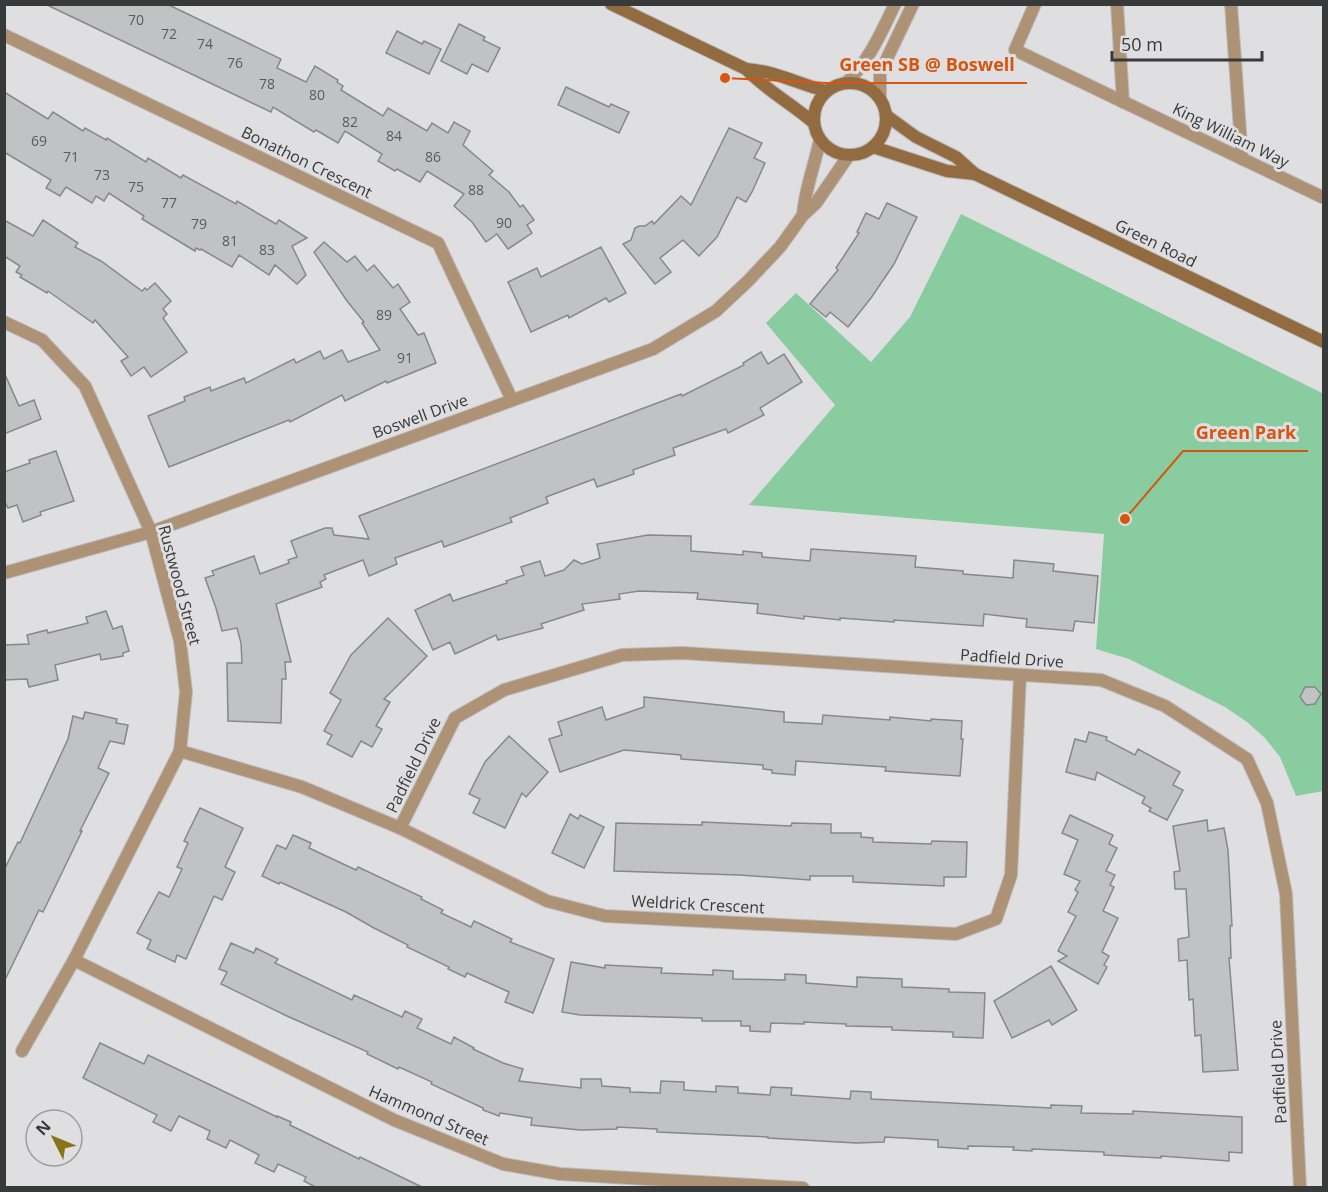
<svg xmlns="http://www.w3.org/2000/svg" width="1328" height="1192" font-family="'Open Sans',sans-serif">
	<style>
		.green { fill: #89cca0 }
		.building { fill: #c1c2c4; stroke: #878889; stroke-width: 1.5 }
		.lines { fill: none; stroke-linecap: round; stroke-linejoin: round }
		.street-casing { stroke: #bababc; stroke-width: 14 }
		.secondary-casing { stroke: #bababc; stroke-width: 14 }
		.street { stroke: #ad9275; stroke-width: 12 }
		.secondary { stroke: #926c40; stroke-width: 12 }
		.labels { text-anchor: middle; stroke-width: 6; stroke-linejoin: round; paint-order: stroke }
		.number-label { font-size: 14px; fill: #5a5b5c }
		.street-label { font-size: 16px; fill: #383939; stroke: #dfdfe1 }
		.leader { fill: none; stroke: #d65610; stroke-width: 2 }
		.callout-dot { fill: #d65610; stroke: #dfdfe1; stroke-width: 2 }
		.callout-label { font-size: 18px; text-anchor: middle; font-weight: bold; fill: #d65610; stroke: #dfdfe1; stroke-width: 6; stroke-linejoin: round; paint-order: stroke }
	</style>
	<rect width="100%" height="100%" fill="#dfdfe1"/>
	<polygon class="green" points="961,214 1324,394 1323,791 1296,796 1280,757 1265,738 1247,722 1225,707 1129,659 1096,649 1104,534 749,505 835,405 766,323 796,293 871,362 910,317"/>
	<g class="building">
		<polygon points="45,4 167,4 281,59 277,68 306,82 315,66 338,80 337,82 343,86 341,90 383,116 388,108 427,131 432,123 448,133 454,122 470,131 463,145 493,171 489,175 509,192 520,207 523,205 534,220 527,225 532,233 508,249 497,234 486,242 472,222 454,206 464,194 427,171 420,182 397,169 395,171 378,161 382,154 345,131 338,143 316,130 314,132 273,107 271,112"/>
		<polygon points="459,24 485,37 483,40 500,48 488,72 472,64 467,74 441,61"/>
		<polygon points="397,31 422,44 424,41 441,49 429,74 386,53"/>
		<polygon points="566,87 609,107 611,104 629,112 619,133 558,105"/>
		<polygon points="4,92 48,119 53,112 83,131 85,128 106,140 107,138 146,162 148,158 181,178 183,175 236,204 237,201 276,224 279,220 307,238 292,246 306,275 297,284 275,265 269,275 239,255 232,267 201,249 200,250 196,248 195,251 142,219 144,216 109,193 104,201 96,196 92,203 66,187 60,196 46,188 51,180 4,152"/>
		<polygon points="729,128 762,143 754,158 765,163 752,192 746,202 737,197 717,237 699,256 683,240 660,258 671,272 655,284 623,244 631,240 635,228 639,226 645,226 652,221 654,224 681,196 691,205"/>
		<polygon points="887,203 917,217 894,264 871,298 848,327 830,312 826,317 810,304 838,270 836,268 859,233 857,232 866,213 879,219"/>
		<polygon points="4,220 33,236 43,220 78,243 75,247 101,261 142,291 145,288 147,290 155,283 171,301 163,309 167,314 163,318 187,352 151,377 144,367 131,376 121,361 128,357 95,320 93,323 48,291 47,293 20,277 22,275 16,272 20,266 4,256"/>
		<polygon points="324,242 347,262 355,256 367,271 374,265 393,288 398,284 410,302 400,309 418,335 424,333 436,363 387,383 386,381 345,401 342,395 290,422 289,420 169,467 148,416 185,401 184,397 210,387 211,391 244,378 246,383 294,359 296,363 320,351 324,359 342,350 348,362 380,350 362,323 364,322 347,301 314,252"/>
		<polygon points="601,247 626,293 609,302 606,298 569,318 568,315 531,332 508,282 537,268 541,277"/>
		<polygon points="761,352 768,364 784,354 802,382 760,408 764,415 728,433 726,429 673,448 675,455 633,470 634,474 597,487 594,479 546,497 548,503 510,518 512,522 444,547 442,541 395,558 397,564 369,576 363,560 324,575 326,579 320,582 322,587 276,604 291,662 285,662 286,679 282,679 281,723 228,721 227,663 242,663 241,643 237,628 222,631 216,608 205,578 214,575 212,571 254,556 260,574 289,563 288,560 297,557 291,541 325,528 332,528 334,535 369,539 359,516 681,394 682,396 744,365 743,363"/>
		<polygon points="4,372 19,406 34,400 41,419 4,434"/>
		<polygon points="56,451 74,501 40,512 41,515 23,522 17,505 8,508 4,500 4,472 30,463 29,460"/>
		<polygon points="648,535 691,536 691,551 743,555 743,551 762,553 762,557 810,561 811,549 916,556 915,567 963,571 963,574 1013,578 1014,560 1054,564 1053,571 1098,576 1094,623 1075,621 1073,631 1026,627 1027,619 984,614 983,626 894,620 894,622 840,618 840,620 804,616 804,619 757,613 758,604 697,599 698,593 639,591 619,594 620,599 582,604 584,610 541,624 543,628 498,640 496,635 455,654 450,642 433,650 415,610 450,594 453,601 507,583 506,581 524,575 521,567 540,561 545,576 564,570 574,560 582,564 600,558 597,544"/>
		<polygon points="106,611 113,629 122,626 129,651 123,653 123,656 101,660 100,654 55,665 58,680 29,687 27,679 4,680 4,645 29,644 27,635 47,630 48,633 88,623 86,617"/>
		<polygon points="388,618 427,656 384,699 390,702 376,726 382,729 372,747 361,741 352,757 327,744 332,735 324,731 341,700 330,693 351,655"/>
		<polygon points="1305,687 1315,687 1321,694 1315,704 1306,705 1300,697"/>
		<polygon points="644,697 784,712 784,722 822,724 823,715 890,720 890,717 931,721 931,719 962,721 961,739 963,739 960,776 885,771 886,767 796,761 795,775 772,773 772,770 763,769 763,765 681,759 681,755 624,750 560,772 549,739 562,735 558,722 602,707 606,720 644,707"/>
		<polygon points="85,712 117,719 116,723 128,725 124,744 110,741 98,768 109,773 80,831 82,831 43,912 39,910 4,982 4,870 18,842 20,843 68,739 73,716 83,719"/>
		<polygon points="1089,732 1107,737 1106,740 1135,755 1138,749 1180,772 1173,785 1183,790 1167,820 1149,811 1151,808 1142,803 1145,797 1097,772 1095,780 1066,772 1075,739 1086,742"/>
		<polygon points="509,736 548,772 526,797 522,793 505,828 473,813 480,799 469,794 485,762"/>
		<polygon points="200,808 243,828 225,867 235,872 222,900 214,896 186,959 177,955 175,962 147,949 151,940 137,933 159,892 169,897 182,869 177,867 188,843 184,841"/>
		<polygon points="570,814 578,819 580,815 604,827 584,868 552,853"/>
		<polygon points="1070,815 1113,835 1109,844 1117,848 1106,871 1115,875 1110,885 1114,887 1103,911 1118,918 1102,952 1109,956 1104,965 1107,967 1098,984 1058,961 1067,956 1058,951 1076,916 1068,912 1078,892 1075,890 1080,881 1064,874 1078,840 1062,833"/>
		<polygon points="1207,820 1208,831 1224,828 1228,850 1232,926 1230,926 1231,958 1229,958 1238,1070 1203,1072 1201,1035 1195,1036 1193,999 1189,1000 1187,960 1179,961 1178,939 1189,937 1186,889 1175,889 1174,872 1180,871 1173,826"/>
		<polygon points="702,822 791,826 792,823 831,824 831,833 861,833 861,837 873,838 873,842 931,844 932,841 967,842 966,877 944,877 944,886 853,882 853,876 810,876 810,880 739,875 614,871 616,823 702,825"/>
		<polygon points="293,835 311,843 309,848 356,870 358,867 422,897 421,899 443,910 441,913 471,927 474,921 512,939 510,942 554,959 533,1013 505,1002 509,992 467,973 465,977 448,969 449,967 407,947 408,945 374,928 346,912 280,882 279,884 262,876 277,845 286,849"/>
		<polygon points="231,943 254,953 256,948 278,959 275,963 352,1000 354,995 402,1017 405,1011 422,1019 417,1028 451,1044 454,1037 474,1048 473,1049 503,1063 523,1069 519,1081 581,1088 581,1079 601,1079 602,1086 630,1088 630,1092 660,1093 661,1081 684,1082 684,1090 716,1092 716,1086 738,1087 738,1093 770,1095 771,1087 792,1088 791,1095 850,1099 851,1091 871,1092 871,1099 1051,1108 1051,1105 1082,1106 1081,1113 1133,1114 1133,1111 1242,1117 1242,1153 1229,1152 1229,1161 1161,1156 1161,1158 1104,1155 1104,1152 1032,1149 1032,1151 1013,1150 1014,1147 968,1146 968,1149 938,1147 938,1140 885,1137 884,1142 856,1143 768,1138 768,1137 657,1132 657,1129 617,1127 617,1129 580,1130 531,1125 532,1118 500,1113 499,1116 483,1110 483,1108 431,1084 432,1082 399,1067 398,1069 367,1054 368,1052 287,1016 221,984 227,972 219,969"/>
		<polygon points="571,962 605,968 605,965 662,968 661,973 713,975 713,970 733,971 733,979 785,980 785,974 806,975 806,983 857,987 857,977 902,979 902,987 949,989 949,992 985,993 983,1038 953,1037 953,1032 892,1030 892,1027 846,1026 846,1024 804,1022 804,1024 771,1023 770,1032 750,1031 750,1026 741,1026 741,1021 702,1021 702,1018 580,1015 562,1012"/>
		<polygon points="1051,966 1077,1010 1052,1025 1049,1020 1012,1038 994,1001"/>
		<polygon points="100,1043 144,1064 148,1055 277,1117 277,1116 291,1122 290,1125 359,1159 360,1157 424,1188 317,1188 304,1181 306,1177 278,1164 274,1172 255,1163 259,1155 230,1140 226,1148 207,1139 210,1131 179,1116 171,1131 153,1122 157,1115 83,1078"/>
	</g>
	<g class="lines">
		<g class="street-casing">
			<g id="street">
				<polyline points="1035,4 1015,50 1322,197 1324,196"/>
				<polyline points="1117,4 1123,102"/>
				<polyline points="1231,4 1242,159"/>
				<polyline points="4,35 438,243 512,400"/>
				<path d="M 846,83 C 869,61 881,33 895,4"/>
				<polyline points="880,97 880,73 913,4"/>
				<path d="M 803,215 C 805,188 815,165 820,139"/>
				<polyline points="4,322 42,340 85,386 151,532 180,641 186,692 180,751 74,960 22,1051"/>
				<polyline points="4,573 151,532 653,349 716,311 748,281 780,247 803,215 816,203 849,155"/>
				<polyline points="180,751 302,787 400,828 547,901 605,916 956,934 996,919 1011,875 1020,675"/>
				<polyline points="400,828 455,718 504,690 622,655 683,653 1101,680 1165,706 1247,759 1267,803 1286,894 1300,1188"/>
				<polyline points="74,960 394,1120 503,1164 560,1174 803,1188"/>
			</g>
		</g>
		<g class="secondary-casing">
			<g id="secondary">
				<path d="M 611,4 L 746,69 C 766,90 792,104 814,123"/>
				<path d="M 746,69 C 776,71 798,84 826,91"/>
				<circle cx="850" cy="119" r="36"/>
				<polyline points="887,116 916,137 956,157 975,174 1324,342"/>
				<polyline points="873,147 947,171 975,174"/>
			</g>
		</g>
		<use href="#street" class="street"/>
		<use href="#secondary" class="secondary"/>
	</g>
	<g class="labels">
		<g class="number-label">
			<text x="136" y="25">70</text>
			<text x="169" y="39">72</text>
			<text x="205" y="49">74</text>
			<text x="235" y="68">76</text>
			<text x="267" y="89">78</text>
			<text x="317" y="100">80</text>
			<text x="350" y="127">82</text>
			<text x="394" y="141">84</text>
			<text x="39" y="146">69</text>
			<text x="71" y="162">71</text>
			<text x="433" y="162">86</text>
			<text x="102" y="180">73</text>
			<text x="136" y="192">75</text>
			<text x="476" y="195">88</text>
			<text x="169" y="208">77</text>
			<text x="504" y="228">90</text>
			<text x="199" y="229">79</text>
			<text x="230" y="246">81</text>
			<text x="267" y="255">83</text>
			<text x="384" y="320">89</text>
			<text x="405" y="363">91</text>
		</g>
		<g class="street-label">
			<text transform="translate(1231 135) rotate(26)" y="6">King William Way</text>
			<text transform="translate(307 162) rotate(26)" y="6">Bonathon Crescent</text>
			<text transform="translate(1156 243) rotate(26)" y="6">Green Road</text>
			<text transform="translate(420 416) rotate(-20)" y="6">Boswell Drive</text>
			<text transform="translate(180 585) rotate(75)" y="6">Rustwood Street</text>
			<text transform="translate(1012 658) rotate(4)" y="6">Padfield Drive</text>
			<text transform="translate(413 765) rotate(-64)" y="6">Padfield Drive</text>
			<text transform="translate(698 904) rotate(3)" y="6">Weldrick Crescent</text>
			<text transform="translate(1278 1072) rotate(-93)" y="6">Padfield Drive</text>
			<text transform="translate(429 1115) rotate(23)" y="6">Hammond Street</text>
		</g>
	</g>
	<path class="leader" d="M725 78L827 83H1027M1125 519L1183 451H1308"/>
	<g class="callout-dot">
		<circle cx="725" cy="78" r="6"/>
		<circle cx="1125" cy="519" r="6"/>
	</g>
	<g class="callout-label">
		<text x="927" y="71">Green SB @ Boswell</text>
		<text x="1246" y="439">Green Park</text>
	</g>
	<rect width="1328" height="1192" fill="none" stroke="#383939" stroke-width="12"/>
	<g transform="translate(54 1138) rotate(313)"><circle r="28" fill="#dfdfe1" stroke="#9c9d9e" stroke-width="1.5"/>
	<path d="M0-4.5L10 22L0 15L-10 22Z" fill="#877518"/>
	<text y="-9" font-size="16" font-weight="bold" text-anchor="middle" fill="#383939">N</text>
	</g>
	<path d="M1112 51v9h150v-9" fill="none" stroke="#383939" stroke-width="3"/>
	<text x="1121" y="51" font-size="18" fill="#383939" stroke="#dfdfe1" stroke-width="4.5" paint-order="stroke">50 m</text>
</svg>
